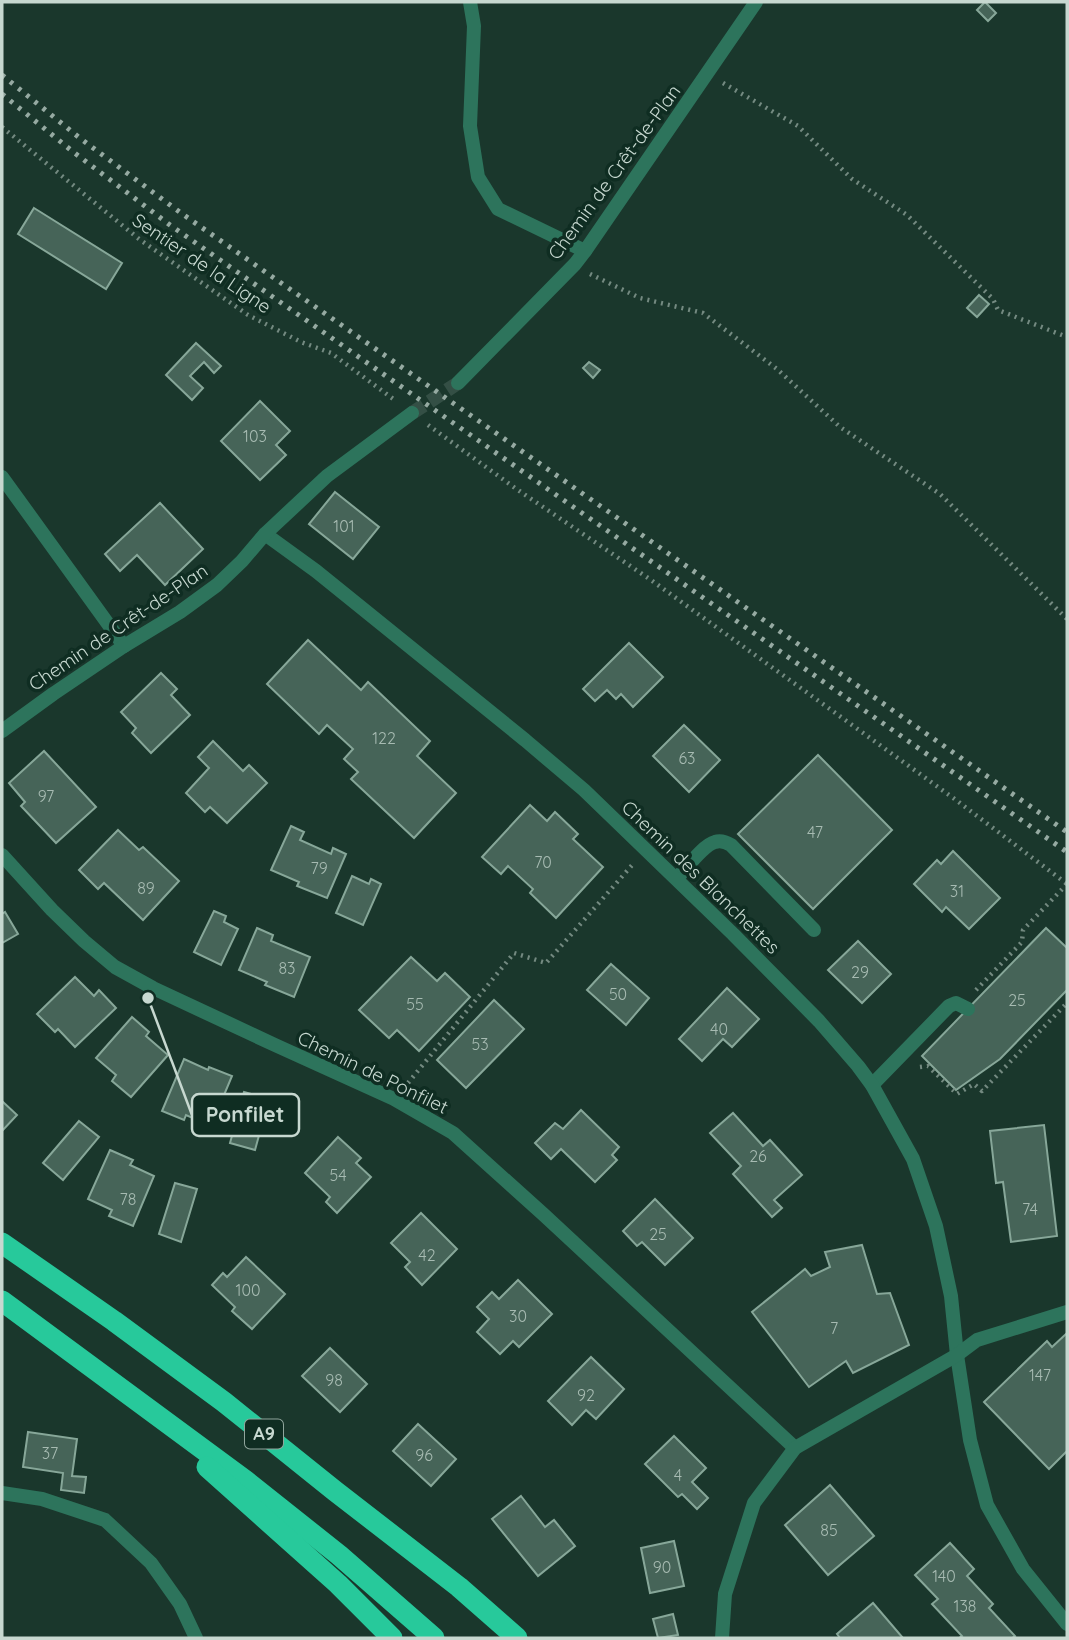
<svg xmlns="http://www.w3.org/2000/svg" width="1069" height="1640" font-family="Quicksand,sans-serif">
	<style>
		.building { fill: #466458; stroke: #87a799; stroke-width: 2 }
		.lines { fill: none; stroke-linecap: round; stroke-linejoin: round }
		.minor-tunnel { stroke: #344f45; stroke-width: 14; stroke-dasharray: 14 7; stroke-linecap: butt }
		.path { stroke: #748a81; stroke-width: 4.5; stroke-dasharray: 2 5; stroke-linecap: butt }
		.service { stroke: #2d745c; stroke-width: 14 }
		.minor { stroke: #2d745c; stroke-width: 14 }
		.motorway { stroke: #27c99b; stroke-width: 21 }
		.rail { stroke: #96aaa2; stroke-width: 5; stroke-dasharray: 3.5 7; stroke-linecap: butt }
		.labels { text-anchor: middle; stroke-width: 7; stroke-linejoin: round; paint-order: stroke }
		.number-label { font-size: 16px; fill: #a7bbb2 }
		.shield { fill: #0f2d22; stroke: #90a59c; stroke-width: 2 }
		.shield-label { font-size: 18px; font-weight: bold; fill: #c7d8d0 }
		.street-label { font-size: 19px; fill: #c7d8d0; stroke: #0f2d22 }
		.leader { fill: none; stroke: #c7d8d0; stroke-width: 2.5 }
		.callout-dot { fill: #c7d8d0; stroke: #0f2d22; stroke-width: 2.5 }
		.callout { fill: #0f2d22; stroke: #c7d8d0; stroke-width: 2.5 }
		.callout-label { font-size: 21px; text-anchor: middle; font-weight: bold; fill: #c7d8d0 }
	</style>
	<rect width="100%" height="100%" fill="#1a372c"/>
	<g class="building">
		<polygon points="985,2 996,13 988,21 977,10"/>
		<polygon points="34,208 122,263 106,289 18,234"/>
		<polygon points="979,295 989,304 977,317 967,308"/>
		<polygon points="196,343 221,366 214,373 204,362 190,376 203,388 192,400 166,375"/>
		<polygon points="589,362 600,370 593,378 583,368"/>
		<polygon points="260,401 290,431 276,445 286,455 260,480 221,441"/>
		<polygon points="335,492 379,527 353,559 309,524"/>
		<polygon points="160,503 203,549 165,585 137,555 120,571 105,554"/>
		<polygon points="308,640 361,690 368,682 430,741 417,756 456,793 414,838 351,779 358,772 344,759 353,749 327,725 319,734 267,684"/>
		<polygon points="629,643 663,677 633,707 621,694 616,699 607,690 595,701 583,689"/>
		<polygon points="161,673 177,689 171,695 190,715 151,753 132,733 136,728 121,712"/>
		<polygon points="684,725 720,760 689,792 653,756"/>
		<polygon points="213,741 243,771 249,765 267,783 227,823 210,807 205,812 186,793 209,768 198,757"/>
		<polygon points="44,751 96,807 56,843 21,806 25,802 9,783"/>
		<polygon points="818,755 892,830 813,909 738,834"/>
		<polygon points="530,805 547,821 555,812 578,834 573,839 603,867 556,918 530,893 533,889 508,866 501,874 482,857"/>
		<polygon points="291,826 304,832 300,840 331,854 333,848 346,854 327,898 297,886 299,882 271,870"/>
		<polygon points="118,830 139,850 143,847 179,881 143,920 104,883 98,889 79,870"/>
		<polygon points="953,851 1000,898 969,929 946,907 942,912 914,884 937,860 941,864"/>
		<polygon points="352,876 369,884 371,879 381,884 363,925 336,913"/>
		<polygon points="214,911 226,916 224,922 238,929 221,965 194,952"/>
		<polygon points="5,912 18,934 2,943 2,914"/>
		<polygon points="257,928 273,935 271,941 310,957 294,997 265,985 267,982 239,970"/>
		<polygon points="1046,928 1067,948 1067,990 1000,1059 956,1090 922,1056"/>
		<polygon points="858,941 891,974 862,1003 828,970"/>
		<polygon points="411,957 437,981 445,973 470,997 419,1051 397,1030 389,1038 359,1010"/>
		<polygon points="611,964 649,998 626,1025 587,990"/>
		<polygon points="75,977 94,996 99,990 116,1008 75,1047 58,1029 55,1032 37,1014"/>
		<polygon points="727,988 759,1019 732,1047 723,1039 702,1061 679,1039"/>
		<polygon points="494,1000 524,1029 466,1088 437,1060"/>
		<polygon points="132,1017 149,1032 146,1036 168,1055 131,1097 112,1081 116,1075 96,1058"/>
		<polygon points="184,1059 208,1070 209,1067 232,1076 211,1126 186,1115 184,1120 162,1111"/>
		<polygon points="244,1092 269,1099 255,1150 230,1143"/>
		<polygon points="2,1101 17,1115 2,1131"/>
		<polygon points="581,1110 619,1147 612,1155 617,1160 595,1182 561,1149 551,1159 535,1143 555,1123 563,1129"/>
		<polygon points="733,1113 763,1146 770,1140 802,1175 774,1200 782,1208 772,1217 733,1174 741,1166 710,1133"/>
		<polygon points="79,1121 99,1137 63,1180 43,1163"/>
		<polygon points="1044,1125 1057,1236 1011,1242 1003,1182 996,1183 990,1131"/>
		<polygon points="338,1137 361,1158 356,1163 371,1177 337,1213 326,1202 330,1197 305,1173"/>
		<polygon points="110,1150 133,1160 130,1165 154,1176 133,1226 109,1216 112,1210 88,1199"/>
		<polygon points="175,1183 197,1189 181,1242 159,1234"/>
		<polygon points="655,1199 693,1238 665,1265 642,1242 637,1246 623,1231"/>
		<polygon points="421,1213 457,1249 422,1285 405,1267 410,1262 391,1243"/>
		<polygon points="862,1245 877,1294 890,1293 909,1345 853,1373 846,1361 809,1387 752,1312 805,1269 811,1276 830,1267 825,1252"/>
		<polygon points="246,1257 285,1294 252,1329 232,1311 235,1307 212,1285 223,1273 227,1277"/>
		<polygon points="518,1280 552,1314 519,1347 513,1341 500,1354 477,1332 489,1319 477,1307 492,1292 499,1299"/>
		<polygon points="1067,1333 1067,1451 1049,1469 984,1402 1047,1341 1052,1347"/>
		<polygon points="330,1348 367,1384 340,1412 302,1376"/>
		<polygon points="591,1357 624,1389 596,1419 586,1410 572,1425 548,1401"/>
		<polygon points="418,1424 456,1459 431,1486 393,1451"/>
		<polygon points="28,1432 77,1439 72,1476 86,1477 84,1493 61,1490 63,1473 23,1467"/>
		<polygon points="674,1436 706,1468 692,1482 708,1498 697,1509 682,1494 678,1497 645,1464"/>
		<polygon points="830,1485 874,1536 828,1575 785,1525"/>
		<polygon points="521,1496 545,1527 554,1520 575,1546 538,1576 492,1519"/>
		<polygon points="674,1541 684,1586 650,1593 641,1548"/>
		<polygon points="950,1543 974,1569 967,1576 993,1604 989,1608 1015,1636 1012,1638 959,1638 962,1636 932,1604 938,1599 915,1575"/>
		<polygon points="873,1603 903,1638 840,1638 837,1634"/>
		<polygon points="673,1614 678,1635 658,1638 653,1619"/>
	</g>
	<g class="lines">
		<polyline class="minor-tunnel" points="412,413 458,383"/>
		<g class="path">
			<polyline points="723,83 798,126 852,179 907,215 993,299 998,310 1067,337"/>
			<polyline points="2,127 139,239 248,315 301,342 331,353 396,401"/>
			<polyline points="590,274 640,298 703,313 777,369 840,427 940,494 1067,619"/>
			<polyline points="428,425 515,488 651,580 956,800 1067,884"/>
			<polyline points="976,990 1022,942 1023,930 1067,884"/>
			<polyline points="920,1067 928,1066 957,1094 974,1084 982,1091 1067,1003"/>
			<polyline points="408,1083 514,953 546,963 634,863"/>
		</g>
		<g class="service">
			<path d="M 677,878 C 686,869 703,845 715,842 C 721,840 726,842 731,845 L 814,930"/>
			<polyline points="872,1085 949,1006 956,1003 968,1009"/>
		</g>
		<g class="minor">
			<polyline points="470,2 474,26 470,126 478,177 498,209 585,251"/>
			<polyline points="458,383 575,264 585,251 756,2"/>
			<polyline points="2,477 124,646"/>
			<polyline points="265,534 316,571 525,740 584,790 733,934 819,1021 858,1066 872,1085 913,1159 936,1226 951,1296 957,1355 970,1440 987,1505 1023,1569 1067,1624"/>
			<polyline points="2,731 53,694 124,646 180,612 217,585 242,561 265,534 327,476 412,413"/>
			<polyline points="2,855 52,910 84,941 115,967 153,988 275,1045 394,1099 453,1133 543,1214 795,1448"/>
			<polyline points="2,1493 42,1499 105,1520 151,1563 180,1604 196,1638"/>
			<polyline points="722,1638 725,1594 754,1503 795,1448 957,1355 977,1340 1067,1312"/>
		</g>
		<g class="motorway">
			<polyline points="2,1243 114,1321 224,1402 335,1491 459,1587 517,1638"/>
			<polyline points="2,1301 246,1481 339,1555 434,1638"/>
			<polyline points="207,1467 338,1584 392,1638"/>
		</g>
		<g class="rail">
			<polyline points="2,75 81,139 181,213 1067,832"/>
			<polyline points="2,94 72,151 170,225 1067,852"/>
		</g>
	</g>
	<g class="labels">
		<g class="number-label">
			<text x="255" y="442">103</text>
			<text x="344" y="532">101</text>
			<text x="384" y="744">122</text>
			<text x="687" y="764">63</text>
			<text x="46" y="802">97</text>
			<text x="815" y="838">47</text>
			<text x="543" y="868">70</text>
			<text x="319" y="874">79</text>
			<text x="146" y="894">89</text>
			<text x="957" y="897">31</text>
			<text x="287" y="974">83</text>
			<text x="860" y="978">29</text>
			<text x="618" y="1000">50</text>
			<text x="1017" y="1006">25</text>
			<text x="415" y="1010">55</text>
			<text x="719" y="1035">40</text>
			<text x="480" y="1050">53</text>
			<text x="758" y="1162">26</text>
			<text x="338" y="1181">54</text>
			<text x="128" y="1205">78</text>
			<text x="1030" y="1215">74</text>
			<text x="658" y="1240">25</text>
			<text x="427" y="1261">42</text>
			<text x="248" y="1296">100</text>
			<text x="518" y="1322">30</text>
			<text x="834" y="1334">7</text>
			<text x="1040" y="1381">147</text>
			<text x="334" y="1386">98</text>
			<text x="586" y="1401">92</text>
			<text x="50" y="1459">37</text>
			<text x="424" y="1461">96</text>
			<text x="678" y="1481">4</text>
			<text x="829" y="1536">85</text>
			<text x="662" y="1573">90</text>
			<text x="944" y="1582">140</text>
			<text x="965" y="1612">138</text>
		</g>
		<rect class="shield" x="245" y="1419.5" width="38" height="29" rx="5"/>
		<g class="shield-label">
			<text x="264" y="1440">A9</text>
		</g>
		<g class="street-label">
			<text transform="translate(614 172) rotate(-54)" y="7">Chemin de Crêt-de-Plan</text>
			<text transform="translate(202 263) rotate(34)" y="7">Sentier de la Ligne</text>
			<text transform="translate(118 627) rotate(-34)" y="7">Chemin de Crêt-de-Plan</text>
			<text transform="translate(701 877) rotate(44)" y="7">Chemin des Blanchettes</text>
			<text transform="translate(373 1072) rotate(26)" y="7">Chemin de Ponfilet</text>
		</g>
	</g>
	<path class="leader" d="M148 998L192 1115"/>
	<circle class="callout-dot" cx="148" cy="998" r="7"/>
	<rect class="callout" x="192" y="1094" width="107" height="42" rx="7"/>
	<g class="callout-label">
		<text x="245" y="1122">Ponfilet</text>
	</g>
	<rect width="1069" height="1640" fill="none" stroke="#c7d8d0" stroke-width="7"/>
</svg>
